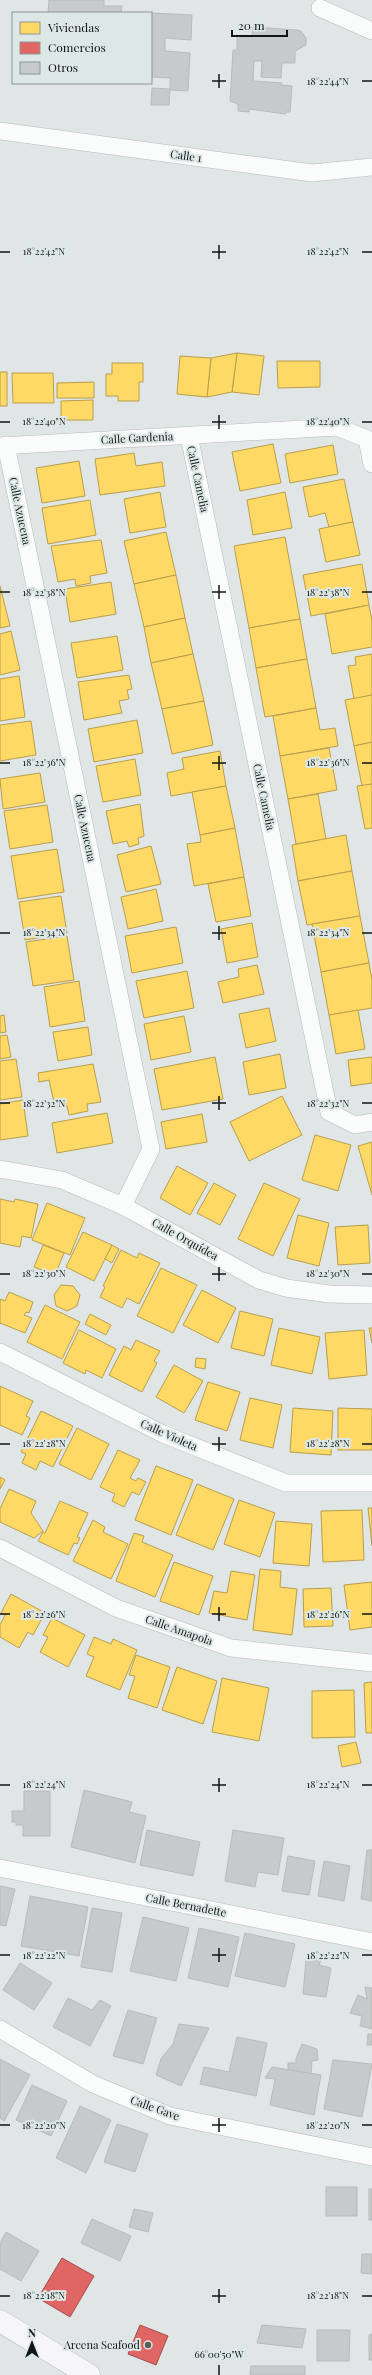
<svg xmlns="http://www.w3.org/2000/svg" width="372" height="2375" font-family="'Playfair Display',serif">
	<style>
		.homes { fill: #ffd966; stroke: #b89e4d }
		.shops { fill: #e06666; stroke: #a24e4d }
		.building { fill: #c6caca; stroke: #b7bcbb }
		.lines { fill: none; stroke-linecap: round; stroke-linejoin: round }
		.street-casing { stroke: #b6baba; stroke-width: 18 }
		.secondary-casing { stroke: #b6baba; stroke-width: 23 }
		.street { stroke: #fafbfb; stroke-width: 17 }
		.secondary { stroke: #f6f5f8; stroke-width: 22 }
		.ticks { fill: none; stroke: #111514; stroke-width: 1.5 }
		.poi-dot { fill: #595e5d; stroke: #dde8e6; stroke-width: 1.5 }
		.labels { text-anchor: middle; stroke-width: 4; stroke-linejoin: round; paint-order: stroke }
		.street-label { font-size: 11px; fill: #111514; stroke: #dde8e6 }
		.poi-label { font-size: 11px; fill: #111514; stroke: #dde8e6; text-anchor: end }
		.ticks-label { font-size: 10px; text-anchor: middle; fill: #111514; stroke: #dde8e6; stroke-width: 4; stroke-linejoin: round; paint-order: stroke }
	</style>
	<rect width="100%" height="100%" fill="#e0e5e5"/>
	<g class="homes">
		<polygon points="237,353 264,356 259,395 232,392"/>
		<polygon points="237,353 232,392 207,397 211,358"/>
		<polygon points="180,356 211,358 207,397 177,394"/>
		<polygon points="277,361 320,361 320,387 278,388"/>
		<polygon points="112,363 143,363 143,382 139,382 139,401 118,401 118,396 106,396 106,374 112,374"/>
		<rect x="0" y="372" width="7" height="34"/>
		<polygon points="12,373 53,373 54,403 13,403"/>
		<polygon points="94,382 94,398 57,398 57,383"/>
		<polygon points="93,400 93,420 61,420 61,401"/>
		<polygon points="273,444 281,483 240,491 232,452"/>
		<polygon points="333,445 338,474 290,483 285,454"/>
		<polygon points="134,453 136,466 162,462 165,486 100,495 95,459"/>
		<polygon points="79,461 85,496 42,503 36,468"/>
		<polygon points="344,479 353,522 329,527 325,513 309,517 303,487"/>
		<polygon points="160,492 166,527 130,533 124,499"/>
		<polygon points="285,492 292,528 253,535 247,500"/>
		<polygon points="90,500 96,535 48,544 42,508"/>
		<polygon points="353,522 360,555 326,562 319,529"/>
		<polygon points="166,532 176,575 134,584 124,541"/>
		<polygon points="285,537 300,619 249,628 234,546"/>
		<polygon points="101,540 107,573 90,576 91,583 76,586 75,579 58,582 51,546"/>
		<polygon points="362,564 369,605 311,616 303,575"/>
		<polygon points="176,575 185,618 144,627 134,584"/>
		<polygon points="111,582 116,614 70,622 65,589"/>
		<polygon points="0,586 10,626 0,628"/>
		<polygon points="369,605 372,621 372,647 332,654 325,614"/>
		<polygon points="185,618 193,654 151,663 144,627"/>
		<polygon points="300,619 307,659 256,668 249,628"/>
		<polygon points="11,631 20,670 0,675 0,634"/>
		<polygon points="117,636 123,670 77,678 71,643"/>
		<polygon points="193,654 204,701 162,709 151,663"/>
		<polygon points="372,654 372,695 354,699 348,666 356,665 355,657"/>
		<polygon points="307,659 316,708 265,717 256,668"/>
		<polygon points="129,675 132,689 127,690 129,699 119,701 122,713 84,720 78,682"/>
		<polygon points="19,676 25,717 0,721 0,679"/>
		<polygon points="372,695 372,742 354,746 345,700"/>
		<polygon points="204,701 213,745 172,754 162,709"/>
		<polygon points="316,708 320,730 335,728 338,746 280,756 273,716"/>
		<polygon points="137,720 143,753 94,762 88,729"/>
		<polygon points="31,721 36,755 0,761 0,725"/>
		<polygon points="372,742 372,784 362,786 354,746"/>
		<polygon points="329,748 337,790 288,799 280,756"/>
		<polygon points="220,751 226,786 171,796 167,773 184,769 182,758"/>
		<polygon points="135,759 141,795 103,802 96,766"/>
		<polygon points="40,773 45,802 3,809 0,779"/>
		<polygon points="372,784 372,828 365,829 357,786"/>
		<polygon points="226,786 235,828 200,835 192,792"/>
		<polygon points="318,794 326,839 296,844 288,799"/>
		<polygon points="140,804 144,836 138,838 139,844 129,847 127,841 113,844 106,811"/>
		<polygon points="47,805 53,842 10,849 4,811"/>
		<polygon points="235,828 244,877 194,886 187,844 201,842 200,835"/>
		<polygon points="346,835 352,871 298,881 292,845"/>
		<polygon points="151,846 161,884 126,892 117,855"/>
		<polygon points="57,849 64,892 18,899 11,856"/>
		<polygon points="352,871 360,916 307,925 298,881"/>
		<polygon points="244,877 251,916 216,922 208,884"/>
		<polygon points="156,889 163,921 128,929 121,897"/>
		<polygon points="61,896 67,933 25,940 19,902"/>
		<polygon points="360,916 369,963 321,972 312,924"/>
		<polygon points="252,923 258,957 227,963 221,929"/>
		<polygon points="176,927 183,963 132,973 125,936"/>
		<polygon points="67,936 74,980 33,986 26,942"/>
		<polygon points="369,963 372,980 372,1008 329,1015 321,972"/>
		<polygon points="257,965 264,994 223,1003 218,982 239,977 238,969"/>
		<polygon points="187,971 194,1008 144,1018 136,981"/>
		<polygon points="79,981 85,1021 50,1027 44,987"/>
		<polygon points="269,1008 276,1041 246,1048 239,1014"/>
		<polygon points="358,1010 365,1049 336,1054 329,1015"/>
		<polygon points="4,1015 6,1032 0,1033 0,1016"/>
		<polygon points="184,1016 191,1052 151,1060 144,1024"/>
		<polygon points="88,1027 92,1055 58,1061 53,1032"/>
		<polygon points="7,1035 11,1057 0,1059 0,1036"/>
		<polygon points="280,1054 286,1088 249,1095 243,1062"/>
		<polygon points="215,1057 223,1099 162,1110 154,1069"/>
		<polygon points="372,1057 372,1083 351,1086 348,1060"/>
		<polygon points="16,1059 22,1097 0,1100 0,1061"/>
		<polygon points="93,1064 101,1102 87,1104 88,1111 69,1115 67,1106 55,1107 49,1080 39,1082 38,1073"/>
		<polygon points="282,1096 302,1135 249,1161 230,1122"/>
		<polygon points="23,1100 28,1136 0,1140 0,1104"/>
		<polygon points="107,1113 113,1143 57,1153 52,1123"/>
		<polygon points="202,1114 207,1142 166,1149 161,1122"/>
		<polygon points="315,1135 351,1145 338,1191 302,1180"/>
		<polygon points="372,1142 372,1195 358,1146"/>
		<polygon points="177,1166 208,1183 190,1215 160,1198"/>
		<polygon points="214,1183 236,1195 220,1225 197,1213"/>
		<polygon points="264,1183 300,1199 273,1256 238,1239"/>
		<polygon points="0,1199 14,1202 15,1199 38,1204 31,1238 22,1236 20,1247 0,1243"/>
		<polygon points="47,1203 85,1218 70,1255 32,1240"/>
		<polygon points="298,1215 329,1223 319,1266 287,1258"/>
		<polygon points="368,1225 370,1263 338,1265 335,1227"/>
		<polygon points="83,1232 112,1245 94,1281 66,1267"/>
		<polygon points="43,1245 64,1253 55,1275 34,1267"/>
		<polygon points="112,1245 119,1249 112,1263 105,1259"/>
		<polygon points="121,1250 137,1258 139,1253 160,1263 139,1304 127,1298 122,1308 100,1297 105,1287 103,1286"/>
		<polygon points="161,1268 197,1285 173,1333 137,1316"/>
		<polygon points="61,1285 73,1286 80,1295 77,1306 67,1311 56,1306 54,1295"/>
		<polygon points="202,1290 236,1308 218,1343 183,1325"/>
		<polygon points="9,1292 33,1302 29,1313 26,1312 24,1315 32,1318 25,1333 0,1323 0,1302 1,1299 5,1301"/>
		<polygon points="45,1305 80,1322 62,1359 27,1342"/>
		<polygon points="240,1311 273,1319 264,1356 231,1348"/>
		<polygon points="90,1314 111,1325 106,1335 85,1324"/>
		<polygon points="279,1328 320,1337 312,1374 271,1365"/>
		<polygon points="369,1328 372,1328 372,1343"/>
		<polygon points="79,1330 116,1349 102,1378 86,1370 85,1374 63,1363"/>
		<polygon points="364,1330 367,1375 329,1379 325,1333"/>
		<polygon points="136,1340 160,1351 154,1361 157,1363 142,1392 109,1375 124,1346 131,1350"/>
		<polygon points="196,1358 206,1359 205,1369 195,1367"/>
		<polygon points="174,1365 203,1381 184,1413 156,1397"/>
		<polygon points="208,1382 240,1392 227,1431 195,1420"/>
		<polygon points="0,1386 33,1401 26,1416 30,1418 22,1435 0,1425"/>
		<polygon points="250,1398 282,1405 273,1448 240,1440"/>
		<polygon points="293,1408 333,1411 331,1455 290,1452"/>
		<polygon points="338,1408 372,1409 372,1450 338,1450"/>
		<polygon points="41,1411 73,1426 53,1467 40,1461 36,1470 22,1463 26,1454 21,1452"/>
		<polygon points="77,1428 109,1444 91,1480 59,1464"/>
		<polygon points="118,1450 140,1460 130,1478 136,1481 138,1478 146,1482 139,1495 132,1492 124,1507 112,1501 115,1494 100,1487"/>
		<polygon points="156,1466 193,1480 171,1535 135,1520"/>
		<polygon points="0,1477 5,1480 0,1489"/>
		<polygon points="197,1484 234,1499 213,1550 176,1535"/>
		<polygon points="9,1489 36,1501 31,1513 43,1531 34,1538 0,1522 0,1509"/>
		<polygon points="239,1500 275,1513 260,1557 224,1544"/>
		<polygon points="60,1501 88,1513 77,1537 80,1538 77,1544 74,1543 68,1555 38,1541 43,1532 45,1533"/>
		<polygon points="368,1508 372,1508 372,1546"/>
		<polygon points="362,1510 364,1560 323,1562 321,1511"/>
		<polygon points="93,1520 105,1527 103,1532 128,1544 111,1579 73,1561"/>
		<polygon points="276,1521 312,1524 309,1566 273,1563"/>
		<polygon points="134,1533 144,1536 142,1542 173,1555 155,1597 116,1581"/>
		<polygon points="174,1562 213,1576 199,1615 160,1601"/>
		<polygon points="260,1569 281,1571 280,1587 297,1589 292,1635 253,1630"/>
		<polygon points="231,1571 255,1575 247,1620 209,1613 214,1591 227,1593"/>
		<polygon points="372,1582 372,1627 350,1630 344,1585"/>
		<polygon points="331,1588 333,1626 304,1627 303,1589"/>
		<polygon points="11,1594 45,1613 33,1635 28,1632 19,1648 0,1637 0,1625 5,1615 1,1613"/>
		<polygon points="52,1618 85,1635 68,1667 40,1652 48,1637 43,1635"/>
		<polygon points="94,1637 111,1644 113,1639 137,1650 120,1690 86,1676 94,1657 87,1654"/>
		<polygon points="136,1655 170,1667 157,1708 128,1698 135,1676 129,1675"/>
		<polygon points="177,1667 217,1681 203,1724 162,1710"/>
		<polygon points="222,1678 269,1688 259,1741 212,1732"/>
		<polygon points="372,1682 372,1733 366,1733 364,1683"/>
		<polygon points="354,1690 355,1737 312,1738 312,1691"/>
		<polygon points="356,1742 361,1763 342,1767 338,1746"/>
	</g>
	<g class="shops">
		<polygon points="62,2258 94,2276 70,2317 38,2298"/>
		<polygon points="140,2325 168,2336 156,2365 128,2354"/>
	</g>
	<g class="building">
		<polygon points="49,0 104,0 104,6 122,6 121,13 48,13"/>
		<polygon points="151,13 192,15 191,40 165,38 165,51 190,53 188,91 170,90 169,105 151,105 152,88 170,89 170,78 151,77"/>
		<polygon points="253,27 297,30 301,31 306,38 306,45 295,51 295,63 282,63 281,78 261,77 262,61 254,61 253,81 282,83 281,85 292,86 290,112 286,112 285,114 250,109 249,112 238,111 238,104 230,101 233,50 237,50 237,36 252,37"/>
		<polygon points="84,1790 132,1802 129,1812 146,1816 135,1863 71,1847"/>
		<polygon points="24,1791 50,1791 50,1836 23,1836 23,1825 16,1825 16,1822 12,1822 12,1811 24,1811"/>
		<polygon points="147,1830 200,1842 193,1876 140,1865"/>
		<polygon points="233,1830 284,1838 278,1875 258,1872 255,1887 225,1881"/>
		<polygon points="367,1850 372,1850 372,1901 361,1899"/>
		<polygon points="288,1856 315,1861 309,1895 282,1891"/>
		<polygon points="324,1861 350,1866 344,1901 318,1896"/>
		<polygon points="0,1886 15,1889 6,1926 0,1925"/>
		<polygon points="30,1896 88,1907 79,1956 21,1946"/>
		<polygon points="92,1908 122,1913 112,1972 81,1967"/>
		<polygon points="143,1917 189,1928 176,1981 130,1971"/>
		<polygon points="199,1928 239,1937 228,1987 188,1978"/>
		<polygon points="245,1933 295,1944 285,1987 235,1976"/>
		<polygon points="322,1957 319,1965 331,1968 326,1997 303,1994 306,1960"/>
		<polygon points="20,1963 52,1983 34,2010 3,1990"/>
		<polygon points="365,1987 372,1988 372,2029 360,2026 362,2016 350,2013 358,1995 367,1999"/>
		<polygon points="68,1998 92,2010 100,2000 111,2006 90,2046 53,2027"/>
		<polygon points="128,2010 157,2018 143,2064 113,2056"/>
		<polygon points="179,2024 209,2028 181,2086 156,2075 161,2059 173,2044"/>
		<polygon points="368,2034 372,2034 372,2045 367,2045"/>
		<polygon points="237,2037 267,2043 256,2096 200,2084 204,2067 229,2072"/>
		<polygon points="302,2044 317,2049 318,2060 312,2061 311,2074 288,2070 288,2063 296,2063 296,2059"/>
		<polygon points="0,2059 30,2075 4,2121 0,2118"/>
		<polygon points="333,2060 372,2064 362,2117 324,2109"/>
		<polygon points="272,2067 321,2075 314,2115 270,2105 275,2079 265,2078"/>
		<polygon points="32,2085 67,2101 51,2136 16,2120"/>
		<polygon points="80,2106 111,2120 86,2173 56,2158"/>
		<polygon points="117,2124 148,2134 135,2172 104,2162"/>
		<rect x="326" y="2187" width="31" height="29"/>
		<rect x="369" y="2189" width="3" height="31"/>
		<polygon points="134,2209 153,2213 148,2232 129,2227"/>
		<polygon points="92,2219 131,2236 120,2261 81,2243"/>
		<polygon points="6,2232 39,2251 21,2281 0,2269 0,2243"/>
		<polygon points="362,2254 372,2254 372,2274 361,2273"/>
		<polygon points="262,2325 306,2329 302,2348 257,2343"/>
		<polygon points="317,2330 350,2330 349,2361 317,2361"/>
		<polygon points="372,2334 372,2360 369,2360 369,2335"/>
		<polygon points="251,2366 305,2366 305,2375 250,2375"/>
	</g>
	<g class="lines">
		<g class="street-casing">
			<g id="street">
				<polyline points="320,8 372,31"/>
				<polyline points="0,131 312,173 372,167"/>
				<polyline points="189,436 329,1112 355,1125 372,1122"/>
				<polyline points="6,445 151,1149 123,1206"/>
				<polyline points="0,446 337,427 367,439 372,464"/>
				<polyline points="0,1169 62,1180 123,1206 259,1280 286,1288 329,1294 372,1295"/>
				<polyline points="0,1352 163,1434 286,1483 372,1483"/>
				<polyline points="0,1548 116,1608 231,1648 372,1663"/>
				<polyline points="0,1868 372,1942"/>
				<polyline points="0,2029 93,2084 170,2116 372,2157"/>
			</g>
		</g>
		<g class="secondary-casing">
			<polyline id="secondary" points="0,2321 89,2375"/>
		</g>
		<use href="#street" class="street"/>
		<use href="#secondary" class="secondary"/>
	</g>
	<path class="ticks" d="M 219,74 L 219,88M 212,81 L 226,81M 362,81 L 372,81M 219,245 L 219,259M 0,252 L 10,252M 212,252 L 226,252M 362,252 L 372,252M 219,415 L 219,429M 0,422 L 10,422M 212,422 L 226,422M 362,422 L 372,422M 219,585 L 219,599M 0,592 L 10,592M 212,592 L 226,592M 362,592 L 372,592M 219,756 L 219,770M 0,763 L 10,763M 212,763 L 226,763M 362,763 L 372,763M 219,926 L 219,940M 0,933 L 10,933M 212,933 L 226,933M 362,933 L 372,933M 219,1096 L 219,1110M 0,1103 L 10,1103M 212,1103 L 226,1103M 362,1103 L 372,1103M 219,1267 L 219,1281M 0,1274 L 10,1274M 212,1274 L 226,1274M 362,1274 L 372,1274M 219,1437 L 219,1451M 0,1444 L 10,1444M 212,1444 L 226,1444M 362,1444 L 372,1444M 219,1607 L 219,1621M 0,1614 L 10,1614M 212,1614 L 226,1614M 362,1614 L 372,1614M 219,1778 L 219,1792M 0,1785 L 10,1785M 212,1785 L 226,1785M 362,1785 L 372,1785M 219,1948 L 219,1962M 0,1955 L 10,1955M 212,1955 L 226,1955M 362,1955 L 372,1955M 219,2118 L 219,2132M 0,2125 L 10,2125M 212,2125 L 226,2125M 362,2125 L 372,2125M 219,2289 L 219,2303M 0,2296 L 10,2296M 212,2296 L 226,2296M 362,2296 L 372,2296M 219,2365 L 219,2375"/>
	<circle class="poi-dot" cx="148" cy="2345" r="4"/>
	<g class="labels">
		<g class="street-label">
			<text transform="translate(186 156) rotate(8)" y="4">Calle 1</text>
			<text transform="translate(137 438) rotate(-3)" y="4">Calle Gardenia</text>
			<text transform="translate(198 479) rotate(78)" y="4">Calle Camelia</text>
			<text transform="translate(20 511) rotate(78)" y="4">Calle Azucena</text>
			<text transform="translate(264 797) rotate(78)" y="4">Calle Camelia</text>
			<text transform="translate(85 828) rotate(78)" y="4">Calle Azucena</text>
			<text transform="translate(185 1239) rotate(29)" y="4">Calle Orquídea</text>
			<text transform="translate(169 1435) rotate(24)" y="4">Calle Violeta</text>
			<text transform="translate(179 1630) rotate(19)" y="4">Calle Amapola</text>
			<text transform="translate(186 1905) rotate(11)" y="4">Calle Bernadette</text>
			<text transform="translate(155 2108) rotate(20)" y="4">Calle Gave</text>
		</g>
		<g class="poi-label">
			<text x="140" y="2349">Arcena Seafood</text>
		</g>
	</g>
	<g class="ticks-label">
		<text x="328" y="85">18°22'44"N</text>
		<text x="44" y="255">18°22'42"N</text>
		<text x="328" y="255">18°22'42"N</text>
		<text x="44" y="425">18°22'40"N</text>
		<text x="328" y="425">18°22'40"N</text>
		<text x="44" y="596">18°22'38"N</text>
		<text x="328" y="596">18°22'38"N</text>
		<text x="44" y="766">18°22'36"N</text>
		<text x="328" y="766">18°22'36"N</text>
		<text x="44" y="936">18°22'34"N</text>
		<text x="328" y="936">18°22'34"N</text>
		<text x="44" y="1107">18°22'32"N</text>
		<text x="328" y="1107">18°22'32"N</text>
		<text x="44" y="1277">18°22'30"N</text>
		<text x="328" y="1277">18°22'30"N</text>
		<text x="44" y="1447">18°22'28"N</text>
		<text x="328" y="1447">18°22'28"N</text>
		<text x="44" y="1618">18°22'26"N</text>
		<text x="328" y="1618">18°22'26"N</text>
		<text x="44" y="1788">18°22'24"N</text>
		<text x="328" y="1788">18°22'24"N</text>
		<text x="44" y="1959">18°22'22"N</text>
		<text x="328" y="1959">18°22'22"N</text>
		<text x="44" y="2129">18°22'20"N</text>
		<text x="328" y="2129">18°22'20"N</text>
		<text x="44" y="2299">18°22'18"N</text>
		<text x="328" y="2299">18°22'18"N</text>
		<text x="219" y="2358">66°00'50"W</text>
	</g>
	<rect x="12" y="12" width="140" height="72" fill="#dde8e6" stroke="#8b9492"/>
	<rect x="20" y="22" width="20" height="12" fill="#ffd966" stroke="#8b9492"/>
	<text x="48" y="32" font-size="12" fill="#111514">Viviendas</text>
	<rect x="20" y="42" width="20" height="12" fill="#e06666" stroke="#8b9492"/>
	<text x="48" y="52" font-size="12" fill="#111514">Comercios</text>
	<rect x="20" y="62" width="20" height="12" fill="#c6caca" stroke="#8b9492"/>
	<text x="48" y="72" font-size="12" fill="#111514">Otros</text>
	<g transform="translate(32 2343)" stroke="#dde8e6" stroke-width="3" paint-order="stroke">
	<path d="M0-3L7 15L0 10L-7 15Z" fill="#111514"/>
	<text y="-6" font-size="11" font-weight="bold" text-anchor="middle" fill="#111514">N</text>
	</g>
	<path d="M232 30v6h55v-6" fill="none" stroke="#111514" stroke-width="2"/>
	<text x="238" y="30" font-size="12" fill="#111514" stroke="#dde8e6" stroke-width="3" paint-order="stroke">20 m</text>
</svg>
